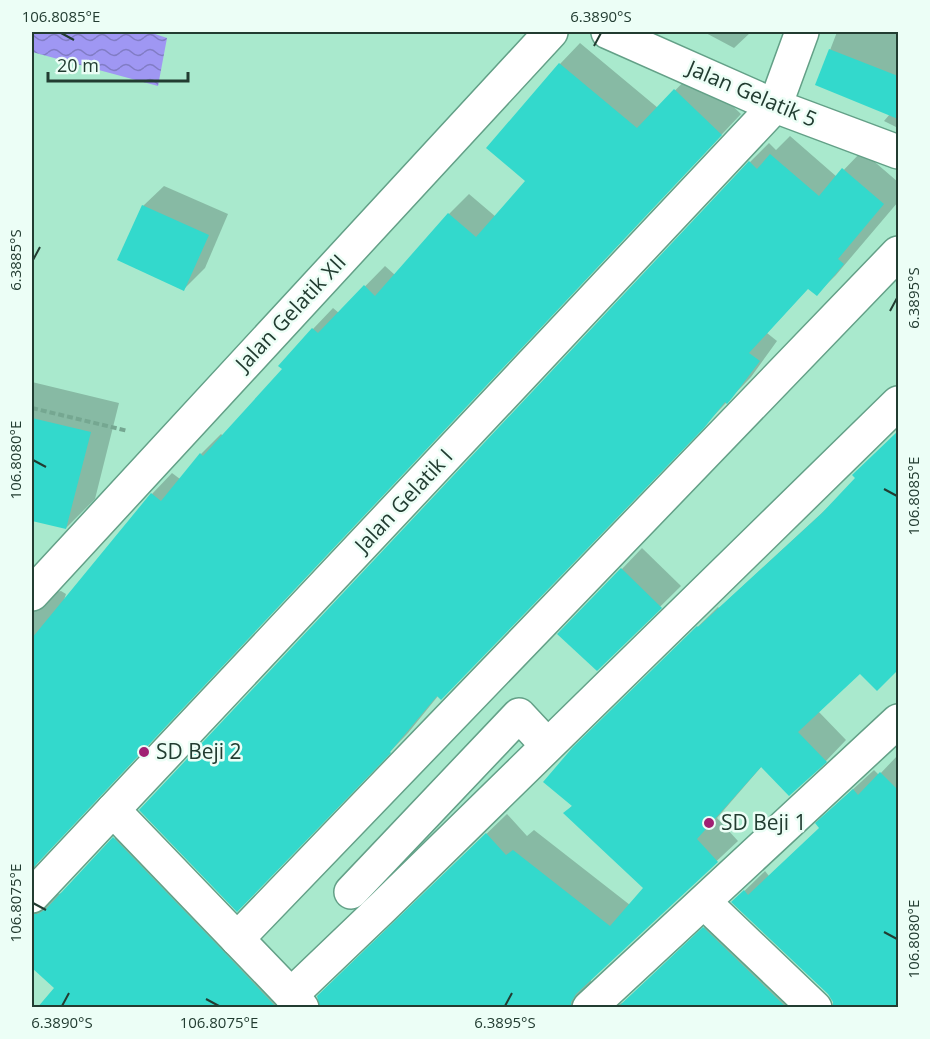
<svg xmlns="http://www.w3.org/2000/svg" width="930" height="1039" font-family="'Open Sans',sans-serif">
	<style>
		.water { fill: url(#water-waves) }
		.shadow { fill: #0003 }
		.building { fill: #33d9cc }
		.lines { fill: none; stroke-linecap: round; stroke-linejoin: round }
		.minor-casing { stroke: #63a087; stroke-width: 36 }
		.tertiary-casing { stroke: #63a087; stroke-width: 36 }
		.path { stroke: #75a791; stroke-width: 4; stroke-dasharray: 6 3; stroke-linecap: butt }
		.minor { stroke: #fff; stroke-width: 33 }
		.tertiary { stroke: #fff; stroke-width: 33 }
		.ticks { fill: none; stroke: #223c31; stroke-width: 2 }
		.poi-dot { fill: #a02173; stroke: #ecfef6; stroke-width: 2 }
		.labels { text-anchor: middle; stroke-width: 5; stroke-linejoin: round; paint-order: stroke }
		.street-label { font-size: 21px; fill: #223c31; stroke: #ecfef6 }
		.poi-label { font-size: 21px; fill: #223c31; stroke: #ecfef6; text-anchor: start }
		.neatline { fill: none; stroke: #223c31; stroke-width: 2 }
		.ticks-label { font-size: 15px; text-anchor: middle; fill: #223c31 }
	</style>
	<defs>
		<pattern id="water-waves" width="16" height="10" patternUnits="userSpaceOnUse" patternTransform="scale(1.5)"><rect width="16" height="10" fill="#9f97f3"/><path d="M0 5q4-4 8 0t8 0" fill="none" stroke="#817cc5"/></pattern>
	</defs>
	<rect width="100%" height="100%" fill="#a9e9cd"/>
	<polygon class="water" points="32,32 149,32 167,38 158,86 32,52"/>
	<g class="shadow">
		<polygon points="704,32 751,32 734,48"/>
		<polygon points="837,32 898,32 898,128 884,121 890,114 817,84"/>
		<polygon points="580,43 658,108 695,70 741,114 38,861 34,869 34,880 49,895 59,894 65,891 134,818 316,1005 323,1006 339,976 507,814 527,836 534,830 630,905 645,887 565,813 573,805 574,748 718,607 719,608 836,500 857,478 875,455 898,432 898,667 877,689 860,672 818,711 846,740 826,761 762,766 717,818 738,841 594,976 591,980 590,991 614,1007 624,1002 725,908 822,1001 831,1006 835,1006 835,1003 829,994 733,902 765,871 769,876 821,827 838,803 874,770 879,775 898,755 898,1008 62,1008 56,988 32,966 32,569 50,593 61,591 66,594 64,600 152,494 172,473 180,479 201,454 221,434 223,436 284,369 313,329 333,308 339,313 385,266 395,275 449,214 469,194 496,217 527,181 488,148 560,64"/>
		<polygon points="790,136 837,177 862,151 898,182 898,202 836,275 817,294 809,287 767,333 777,341 751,377 460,679 438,696 408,733 256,891 141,810 750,162 769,143 776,150"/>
		<polygon points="164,186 228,214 205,268 184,289 143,206"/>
		<polygon points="32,382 119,403 95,499 66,528 32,519"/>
		<polygon points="642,548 681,586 597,669 622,569"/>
	</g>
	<g class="building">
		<polygon points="829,49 898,76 898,119 815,85"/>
		<polygon points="559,63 637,128 674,89 722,135 32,869 32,638 151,493 161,501 200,453 203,456 282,369 278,366 312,328 318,333 364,285 375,296 448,213 476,237 525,181 486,148"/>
		<polygon points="770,154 819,196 842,168 884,204 838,259 844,264 817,296 808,289 749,353 760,361 732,398 727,404 725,402 704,428 441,700 437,696 390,752 391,753 237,912 139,810 749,161 757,169"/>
		<polygon points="142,205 209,235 184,291 117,260"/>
		<polygon points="32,418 91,432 66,529 32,521"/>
		<polygon points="898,431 898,670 877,691 860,674 798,732 827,762 789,796 761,767 697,839 718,862 576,994 571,1002 571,1008 320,1008 317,996 486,833 506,855 513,850 610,926 643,888 563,813 572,806 543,782 573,747 697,626 698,627 822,513 855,478 852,475"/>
		<polygon points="621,568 662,608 597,671 557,634"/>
		<polygon points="880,772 898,790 898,1008 833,1008 833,1002 828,994 731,902 744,890 748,895 819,828 815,823 853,789 858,795"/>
		<polygon points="113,837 224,952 277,1008 37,1008 54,988 32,968 32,914 38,914 46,909"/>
		<polygon points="703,927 787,1008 617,1008"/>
	</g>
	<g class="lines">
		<g class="minor-casing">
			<g id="minor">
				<polyline points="608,32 775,106 898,152"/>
				<polyline points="32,594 551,32"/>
				<polyline points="113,810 291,995 302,1008"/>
				<polyline points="351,892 519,715 547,745"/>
				<polyline points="32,896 775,106 802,32"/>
				<polyline points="704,902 815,1008"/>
				<polyline points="237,939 898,253"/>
				<polyline points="291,995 383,907 898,403"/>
			</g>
		</g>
		<g class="tertiary-casing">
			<polyline id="tertiary" points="589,1008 898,721"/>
		</g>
		<polyline class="path" points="32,408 128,431"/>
		<use href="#minor" class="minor"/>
		<use href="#tertiary" class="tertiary"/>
	</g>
	<path class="ticks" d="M 61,33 L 74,40M 594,46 L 601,33M 33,260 L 40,247M 890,311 L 897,298M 33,460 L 46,467M 884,489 L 897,496M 33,903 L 46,910M 884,932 L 897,939M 206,999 L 219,1006M 62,1006 L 69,993M 505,1006 L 512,993"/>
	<g class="poi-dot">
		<circle cx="144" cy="752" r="6"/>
		<circle cx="709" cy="823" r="6"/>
	</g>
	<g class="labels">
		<g class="street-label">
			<text transform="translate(752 94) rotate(23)" y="7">Jalan Gelatik 5</text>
			<text transform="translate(291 313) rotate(-47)" y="7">Jalan Gelatik XII</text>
			<text transform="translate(404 501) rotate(-47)" y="7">Jalan Gelatik I</text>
		</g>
		<g class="poi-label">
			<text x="156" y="759">SD Beji 2</text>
			<text x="721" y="830">SD Beji 1</text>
		</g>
	</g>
	<rect width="930" height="1039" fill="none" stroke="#ecfef6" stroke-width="66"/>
	<path d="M48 72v9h140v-9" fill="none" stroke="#223c31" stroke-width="3"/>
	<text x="57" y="72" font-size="18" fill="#223c31" stroke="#ecfef6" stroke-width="4.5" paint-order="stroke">20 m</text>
	<rect x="33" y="33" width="864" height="973" class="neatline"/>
	<g class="ticks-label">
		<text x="61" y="22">106.8085°E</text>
		<text x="601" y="22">6.3890°S</text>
		<text transform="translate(16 260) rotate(-90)" y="5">6.3885°S</text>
		<text transform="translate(914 298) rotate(-90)" y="5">6.3895°S</text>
		<text transform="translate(16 460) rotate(-90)" y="5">106.8080°E</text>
		<text transform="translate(914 496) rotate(-90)" y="5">106.8085°E</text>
		<text transform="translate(16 903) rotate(-90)" y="5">106.8075°E</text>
		<text transform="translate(914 939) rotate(-90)" y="5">106.8080°E</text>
		<text x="62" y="1028">6.3890°S</text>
		<text x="219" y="1028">106.8075°E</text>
		<text x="505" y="1028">6.3895°S</text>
	</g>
</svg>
